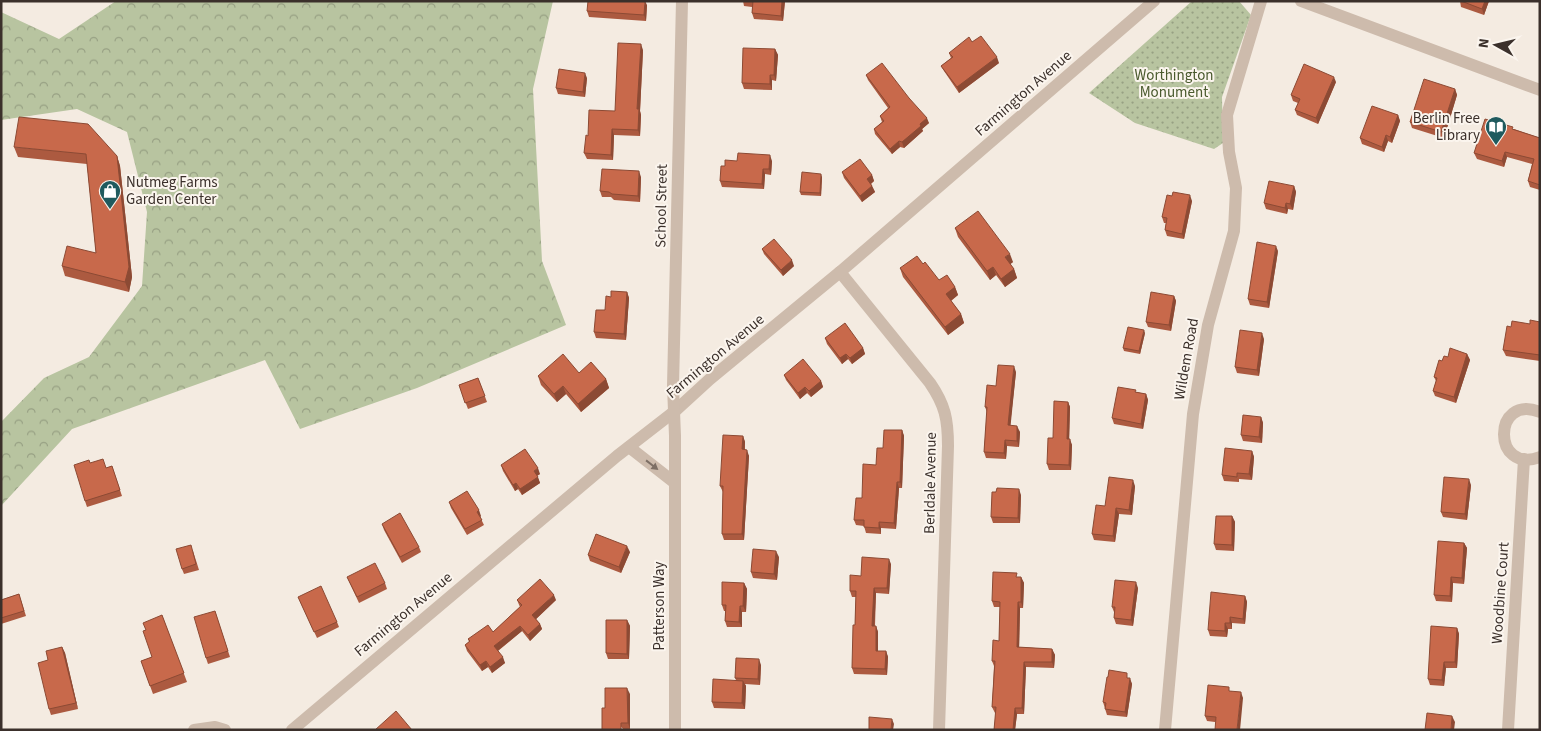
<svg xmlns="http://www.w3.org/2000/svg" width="1541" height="731" font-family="'Source Sans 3',sans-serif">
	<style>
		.forest { fill: url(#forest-crowns) }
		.park { fill: url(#park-dots) }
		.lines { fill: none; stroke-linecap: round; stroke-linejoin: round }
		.minor { stroke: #cdbbac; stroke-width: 12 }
		.wall { fill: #ac5a40 }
		.shaded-wall { fill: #8c4a34 }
		.building { fill: #c8694b; stroke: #8c4a34 }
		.oneway { fill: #7d6f65 }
		.labels { text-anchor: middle; stroke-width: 4; stroke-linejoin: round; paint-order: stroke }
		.park-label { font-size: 15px; fill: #4a5a2e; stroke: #fbf5ee }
		.street-label { font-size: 15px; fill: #3b302b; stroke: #fbf5ee }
		.poi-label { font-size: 15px; fill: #3b302b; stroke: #fbf5ee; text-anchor: end }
	</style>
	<defs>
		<pattern id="forest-crowns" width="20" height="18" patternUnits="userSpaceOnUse" patternTransform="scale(1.25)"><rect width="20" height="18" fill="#b8c4a0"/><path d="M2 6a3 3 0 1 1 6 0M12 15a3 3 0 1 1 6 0" fill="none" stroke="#97a083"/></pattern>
		<pattern id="park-dots" width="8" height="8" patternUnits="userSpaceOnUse" patternTransform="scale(1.25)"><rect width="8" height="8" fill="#b8c4a0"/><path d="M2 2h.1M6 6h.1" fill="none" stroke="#97a083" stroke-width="1.8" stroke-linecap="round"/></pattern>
	</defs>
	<rect width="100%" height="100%" fill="#f4ebe1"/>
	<polygon class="forest" points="116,1 553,1 533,89 542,261 566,325 417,388 300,429 265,360 72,429 1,506 1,422 44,378 89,357 142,286 147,212 127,132 77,109 1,120 1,12 59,39"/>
	<polygon class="park" points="1192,1 1239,1 1251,15 1222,97 1223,143 1214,149 1135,123 1089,93"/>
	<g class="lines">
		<g class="minor">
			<polyline points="1301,1 1540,90"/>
			<path d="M 840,272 L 930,383 C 945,405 948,419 948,446 L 939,730"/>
			<path d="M 1540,412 C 1492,393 1492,475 1540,457"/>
			<polyline points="629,447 675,483"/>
			<polyline points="194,730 215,727 225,730"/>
			<polyline points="292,730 617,456 675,411 710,379 840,272 1154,1"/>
			<polyline points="675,730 675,436 673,386 682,1"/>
			<polyline points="1165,730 1193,414 1208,325 1234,231 1236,188 1229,152 1227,115 1261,1"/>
			<polyline points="1508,730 1524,459"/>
		</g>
	</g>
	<g class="wall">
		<polygon points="743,1 785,1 783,21 754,19 752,13 752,7 744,6"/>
		<polygon points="1460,1 1489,1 1484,15 1461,7"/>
		<polygon points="647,5 646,21 589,17 587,11"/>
		<polygon points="775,49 778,55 776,81 772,80 772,90 744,89 742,83"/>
		<polygon points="643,50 640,111 641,115 640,136 614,135 613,160 587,159 584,153 588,136 615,111"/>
		<polygon points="949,53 999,63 959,93 944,71 941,66 951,58"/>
		<polygon points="866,75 929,123 922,129 923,131 904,148 900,147 892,154 875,134 874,129 882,122 880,116 888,108 868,80"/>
		<polygon points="587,78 585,97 558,94 556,88"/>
		<polygon points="1336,82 1318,124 1297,115 1295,110 1298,103 1293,101 1291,95"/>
		<polygon points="1455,89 1457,95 1444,138 1412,128 1410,122"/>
		<polygon points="1398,115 1400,121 1392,143 1388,141 1384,152 1362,144 1360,138"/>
		<polygon points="1514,129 1540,138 1540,190 1530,187 1528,181 1532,164 1507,157 1504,167 1477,159 1474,153"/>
		<polygon points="14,147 117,156 120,166 132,277 129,292 65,276 62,266 96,253 87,164 18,157"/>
		<polygon points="737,161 772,161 771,175 765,174 764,189 722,187 720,181 725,166"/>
		<polygon points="842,172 872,175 874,181 871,184 875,192 862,202 844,178"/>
		<polygon points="641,177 640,202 614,200 611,197 602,197 600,191"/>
		<polygon points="822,177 821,196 801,195 800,192"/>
		<polygon points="1294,186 1296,192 1293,210 1288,209 1287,214 1266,209 1264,203"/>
		<polygon points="1172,196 1192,201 1184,239 1167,236 1165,230 1166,223 1164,223 1162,217"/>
		<polygon points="955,228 1013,262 1010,264 1014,269 1017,278 1005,287 996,275 990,280 958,237"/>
		<polygon points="762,249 794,266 783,276 764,254"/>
		<polygon points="1278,251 1269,308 1250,305 1248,299"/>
		<polygon points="923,264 939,280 955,287 958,295 951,301 961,314 964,323 948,335 903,277 900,268"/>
		<polygon points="627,292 629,298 626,340 596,338 594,332 605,310"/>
		<polygon points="1174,296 1176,301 1171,331 1148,327 1146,322"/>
		<polygon points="1540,322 1540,361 1506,356 1503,350 1511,327"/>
		<polygon points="1145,333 1140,354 1124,351 1123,348"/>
		<polygon points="825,338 863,348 865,354 852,364 848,359 842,364 827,344"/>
		<polygon points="1264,339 1259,376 1237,373 1235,367"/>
		<polygon points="1467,354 1470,360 1456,403 1435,396 1433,391 1436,381 1434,377 1442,361 1448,357"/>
		<polygon points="1016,372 1010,426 1020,432 1019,447 1007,446 1006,459 986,458 984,452 987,412 985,407 996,386"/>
		<polygon points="579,373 606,379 609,388 581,412 566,394 557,402 541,385 538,376"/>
		<polygon points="784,375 821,381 823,387 811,397 807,393 800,399 786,380"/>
		<polygon points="478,378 487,402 468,409 459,385"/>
		<polygon points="1136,392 1146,394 1148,400 1143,429 1114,424 1112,418"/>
		<polygon points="1068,402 1070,407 1069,439 1072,445 1071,470 1049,470 1047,464 1053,438"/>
		<polygon points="1261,417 1263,423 1262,443 1243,441 1241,435"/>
		<polygon points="902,430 904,436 902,488 899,488 896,529 881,528 881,534 866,533 864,526 856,525 854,520 862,498 883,448"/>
		<polygon points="743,436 745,442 745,450 749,456 744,540 724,540 722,534 723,492 720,486"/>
		<polygon points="1252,451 1254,457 1252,480 1239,479 1239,482 1224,481 1222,475"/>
		<polygon points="90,463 106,468 112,466 122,496 87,507 85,501"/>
		<polygon points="501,465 540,474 537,476 540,483 522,495 518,489 515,491 503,471"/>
		<polygon points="1471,485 1467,520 1443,517 1441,512"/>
		<polygon points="1135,486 1132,515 1119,514 1115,542 1094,540 1092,534 1105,506"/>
		<polygon points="1021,495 1020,523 993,523 991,517"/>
		<polygon points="449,502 481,516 480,517 484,525 467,535 451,508"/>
		<polygon points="1232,516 1235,522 1234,551 1216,550 1214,544"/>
		<polygon points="382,524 419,547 421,552 402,563 384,530"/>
		<polygon points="1464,543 1467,548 1464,584 1453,583 1452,602 1436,601 1434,595"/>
		<polygon points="193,551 199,570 184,574 182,569"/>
		<polygon points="630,552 621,573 590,561 588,555"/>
		<polygon points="779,557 777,580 753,578 751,572"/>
		<polygon points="891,564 889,594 876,593 875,626 876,626 878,632 878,651 886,651 888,657 887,675 854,674 852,668 855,625 856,597 852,597 850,591 861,576"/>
		<polygon points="347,577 385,583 387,589 359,603"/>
		<polygon points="1018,577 1021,577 1024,583 1023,608 1020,608 1019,647 1052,649 1055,655 1054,668 1026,667 1024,714 1017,714 1015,730 994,730 996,713 995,713 992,707 994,666 992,661 999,641 1000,607 994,607 992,601"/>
		<polygon points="744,583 747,589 746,612 742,612 742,627 727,627 725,621 725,611 724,611 722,605"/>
		<polygon points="1138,588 1133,626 1116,624 1114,618 1114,612 1112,607"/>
		<polygon points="19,594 26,616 1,624 1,600"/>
		<polygon points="1245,596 1247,602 1245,624 1232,623 1232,629 1228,629 1227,637 1210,636 1208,630"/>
		<polygon points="298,597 337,622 339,627 317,638"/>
		<polygon points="517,600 556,600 536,619 540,624 542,629 530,641 522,631 498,651 505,663 492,673 488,667 482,671 467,651 465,645 469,642 468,639 493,632 520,607"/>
		<polygon points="215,611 230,657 208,664 206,658"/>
		<polygon points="162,615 187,682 153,694 141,661 152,657 146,630"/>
		<polygon points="627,620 630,626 629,659 608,659 606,653"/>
		<polygon points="1457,628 1459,634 1457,668 1446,668 1444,686 1430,685 1428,679"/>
		<polygon points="62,647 65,653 78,709 51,715 49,709 48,660"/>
		<polygon points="761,665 760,685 745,684 746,686 745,709 714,708 712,702 736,680 735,678"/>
		<polygon points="1129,678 1132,684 1127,717 1107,715 1103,702"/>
		<polygon points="1231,691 1243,698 1215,722 1207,721 1205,716"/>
		<polygon points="630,694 630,729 623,729 605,708"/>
	</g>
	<g class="shaded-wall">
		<polygon points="645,1 647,5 646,21 644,15"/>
		<polygon points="782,1 785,1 783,21 781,16"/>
		<polygon points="1485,1 1489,1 1484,15 1482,9"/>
		<polygon points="641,44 643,50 640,111 641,115 640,136 638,130 637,109"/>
		<polygon points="775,49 778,55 776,81 774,75"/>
		<polygon points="997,57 999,63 959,93 957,87"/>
		<polygon points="585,73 587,78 585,97 583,92"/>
		<polygon points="770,75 772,80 772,90 770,84"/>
		<polygon points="1334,77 1336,82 1318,124 1316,118"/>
		<polygon points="1455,89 1457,95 1444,138 1441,132"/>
		<polygon points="1398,115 1400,121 1392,143 1390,137"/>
		<polygon points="927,118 929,123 922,129 923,131 904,148 902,142 920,124"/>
		<polygon points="612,129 614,135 613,160 611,155"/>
		<polygon points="1386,135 1388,141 1384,152 1382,147"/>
		<polygon points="899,141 900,147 892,154 890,149"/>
		<polygon points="1505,152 1507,157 1504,167 1502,161"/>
		<polygon points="770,155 772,161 771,175 769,169"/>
		<polygon points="117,156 120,166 132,277 129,292 125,282"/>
		<polygon points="763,169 765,174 764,189 762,184"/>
		<polygon points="639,171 641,177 640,202 638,196"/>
		<polygon points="821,174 822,177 821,196 820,193"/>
		<polygon points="872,175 874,181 869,185 867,179"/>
		<polygon points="872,186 875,192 862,202 860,196"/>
		<polygon points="1294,186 1296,192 1293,210 1290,204"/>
		<polygon points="1190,195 1192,201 1184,239 1182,234"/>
		<polygon points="1286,203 1288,209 1287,214 1285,208"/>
		<polygon points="1276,246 1278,251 1269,308 1267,302"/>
		<polygon points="1010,254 1013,262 1008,266 1005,257"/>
		<polygon points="792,260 794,266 783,276 781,270"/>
		<polygon points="993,267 996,275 990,280 987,271"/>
		<polygon points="1014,269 1017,278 1005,287 1001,279"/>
		<polygon points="955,287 958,295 949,302 946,294"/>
		<polygon points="627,292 629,298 626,340 624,334"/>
		<polygon points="1174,296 1176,301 1171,331 1169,325"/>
		<polygon points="961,314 964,323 948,335 945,327"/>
		<polygon points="1144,330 1145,333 1140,354 1139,351"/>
		<polygon points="1262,333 1264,339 1259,376 1257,370"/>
		<polygon points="863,348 865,354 852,364 850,358"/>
		<polygon points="846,354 848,359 842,364 840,358"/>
		<polygon points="1467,354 1470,360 1456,403 1454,397"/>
		<polygon points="1014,366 1016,372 1010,431 1008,425"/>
		<polygon points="606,379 609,388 581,412 578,404"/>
		<polygon points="821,381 823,387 811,397 809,391"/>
		<polygon points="563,386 566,394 557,402 554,394"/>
		<polygon points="805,387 807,393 800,399 798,393"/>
		<polygon points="1146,394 1148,400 1143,429 1141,424"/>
		<polygon points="1068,402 1070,407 1069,445 1067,439"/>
		<polygon points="1261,417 1263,423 1262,443 1259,437"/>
		<polygon points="1017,426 1020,432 1019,447 1017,441"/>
		<polygon points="902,430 904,436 902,488 900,482"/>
		<polygon points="743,436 745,442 744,455 742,449"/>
		<polygon points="1070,439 1072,445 1071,470 1069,465"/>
		<polygon points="1005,440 1007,446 1006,459 1004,453"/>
		<polygon points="747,450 749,456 744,540 742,534"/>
		<polygon points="1252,451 1254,457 1252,480 1249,474"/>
		<polygon points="538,468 540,474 536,476 534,471"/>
		<polygon points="538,477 540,483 522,495 520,489"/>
		<polygon points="1469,479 1471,485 1467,520 1465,514"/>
		<polygon points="1133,480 1135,486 1132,515 1129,510"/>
		<polygon points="897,482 899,488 896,529 894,523"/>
		<polygon points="516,483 518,489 515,491 513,485"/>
		<polygon points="1019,489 1021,495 1020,523 1018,518"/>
		<polygon points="1116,508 1119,514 1115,542 1113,536"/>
		<polygon points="479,510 481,516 479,518 477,512"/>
		<polygon points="1232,516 1235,522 1234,551 1232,545"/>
		<polygon points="879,522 881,528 881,534 879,528"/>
		<polygon points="1464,543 1467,548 1464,584 1462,578"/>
		<polygon points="627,546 630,552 621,573 619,567"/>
		<polygon points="776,551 779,557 777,580 774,574"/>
		<polygon points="889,559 891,564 889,594 887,588"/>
		<polygon points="1021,577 1024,583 1023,608 1021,602"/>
		<polygon points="1451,577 1453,583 1452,602 1450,596"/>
		<polygon points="1136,582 1138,588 1133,626 1131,620"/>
		<polygon points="744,583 747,589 746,612 743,606"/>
		<polygon points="874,588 876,593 874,632 872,626"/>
		<polygon points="554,595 556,600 534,621 532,615"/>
		<polygon points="1245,596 1247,602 1245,624 1243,619"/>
		<polygon points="1018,602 1020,608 1019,653 1017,647"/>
		<polygon points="740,606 742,612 742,627 739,622"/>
		<polygon points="1230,617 1232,623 1232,629 1230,623"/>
		<polygon points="627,620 630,626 629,659 627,654"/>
		<polygon points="1225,623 1228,629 1227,637 1225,631"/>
		<polygon points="540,624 542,629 530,641 528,635"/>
		<polygon points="520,626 522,631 496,652 494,646"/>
		<polygon points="876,626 878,632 878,656 876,651"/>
		<polygon points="1457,628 1459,634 1457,668 1455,662"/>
		<polygon points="62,647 65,653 78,709 76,703"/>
		<polygon points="1052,649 1055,655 1054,668 1052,662"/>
		<polygon points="886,651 888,657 887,675 885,669"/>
		<polygon points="503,657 505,663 492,673 490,667"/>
		<polygon points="759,659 761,665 760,685 758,679"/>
		<polygon points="486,661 488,667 482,671 480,665"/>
		<polygon points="1024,662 1026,667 1024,714 1022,708"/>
		<polygon points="1444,662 1446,668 1444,686 1442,680"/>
		<polygon points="1130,678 1132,684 1127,717 1125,712"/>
		<polygon points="743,681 746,686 745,709 742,703"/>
		<polygon points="627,688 630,694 630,729 628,723"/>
		<polygon points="1241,692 1243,698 1240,730 1237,730"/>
		<polygon points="1015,708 1017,714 1015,730 1013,730"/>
		<polygon points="1452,716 1455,722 1454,730 1451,730"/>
		<polygon points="892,719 894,724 893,730 891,730"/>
	</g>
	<g class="building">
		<polygon points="588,1 645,1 644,15 587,11"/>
		<polygon points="753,1 782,1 781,16 752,13"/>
		<polygon points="1461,1 1485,1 1482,9"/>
		<polygon points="981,36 997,57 957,87 941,66 953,57 949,53 969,37 972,42"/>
		<polygon points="618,43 641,44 637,109 639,109 638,130 612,129 611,155 584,153 586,135 588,136 589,110 615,111"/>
		<polygon points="743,48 775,49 774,75 770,75 770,84 742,83"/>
		<polygon points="882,63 909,98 927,118 920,124 921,126 902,142 899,141 890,149 874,129 884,121 880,116 890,107 866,75"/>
		<polygon points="1304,64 1334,77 1316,118 1295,110 1300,99 1291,95"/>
		<polygon points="559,69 585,73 583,92 556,88"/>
		<polygon points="1424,79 1455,89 1441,132 1410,122"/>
		<polygon points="1372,106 1398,115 1390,137 1386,135 1382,147 1360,138"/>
		<polygon points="19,117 88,124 117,156 129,267 125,282 62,266 67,246 96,253 86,154 14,147"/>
		<polygon points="1485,119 1513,127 1512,129 1540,138 1540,185 1528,181 1534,159 1505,152 1502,161 1474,153"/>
		<polygon points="738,153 770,155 769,169 763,169 762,184 720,181 721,166 725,166 725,160 737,161"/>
		<polygon points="860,159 872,175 867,179 872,186 860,196 842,172"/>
		<polygon points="602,169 639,171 638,196 612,194 609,192 600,191"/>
		<polygon points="802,172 821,174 820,193 800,192"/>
		<polygon points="1269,181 1294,186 1290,204 1286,203 1285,208 1264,203"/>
		<polygon points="1173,192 1190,195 1182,234 1165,230 1167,218 1162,217 1167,195 1172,196"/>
		<polygon points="978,211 1010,254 1005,257 1014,269 1001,279 993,267 987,271 955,228"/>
		<polygon points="774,239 792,260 781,270 762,249"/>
		<polygon points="1257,242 1276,246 1267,302 1248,299"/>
		<polygon points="917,256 923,264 925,262 939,280 947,275 955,287 946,294 961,314 945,327 900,268"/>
		<polygon points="611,291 627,292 624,334 594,332 596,310 605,310 606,296 611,297"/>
		<polygon points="1151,292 1174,296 1169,325 1146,322"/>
		<polygon points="1530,320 1540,322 1540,355 1503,350 1507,326 1511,327 1512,321 1530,324"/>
		<polygon points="845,323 863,348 850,358 846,354 840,358 825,338"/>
		<polygon points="1128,327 1144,330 1139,351 1123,348"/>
		<polygon points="1240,330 1262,333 1257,370 1235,367"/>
		<polygon points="1450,348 1467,354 1454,397 1433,391 1437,378 1434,377 1439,360 1442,361 1444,356 1448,357"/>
		<polygon points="563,354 579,373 591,362 606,379 578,404 563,386 554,394 538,376"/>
		<polygon points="803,359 821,381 809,391 805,387 798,393 784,375"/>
		<polygon points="998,365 1014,366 1008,425 1017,426 1017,441 1005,440 1004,453 984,452 987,407 985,407 987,385 996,386"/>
		<polygon points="478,378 485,396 465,403 459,385"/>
		<polygon points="1118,387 1136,390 1135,392 1146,394 1141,424 1112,418"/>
		<polygon points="1054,401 1068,402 1067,439 1070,439 1069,465 1047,464 1048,438 1053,438"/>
		<polygon points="1243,415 1261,417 1259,437 1241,435"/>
		<polygon points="884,430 902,430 900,482 897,482 894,523 879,522 879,528 864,527 864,520 854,520 856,498 862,498 863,464 876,465 877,448 883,448"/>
		<polygon points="723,435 743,436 742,449 747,450 742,534 722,534 723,486 720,486"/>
		<polygon points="1225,448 1252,451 1249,474 1237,473 1237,477 1222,475"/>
		<polygon points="525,449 538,468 534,471 538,477 520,489 516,483 513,485 501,465"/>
		<polygon points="103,459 106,468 112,466 120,490 85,501 74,465 89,460 90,463"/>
		<polygon points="1109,477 1133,480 1129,510 1116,508 1113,536 1092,534 1096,505 1105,506"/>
		<polygon points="1444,477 1469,479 1465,514 1441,512"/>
		<polygon points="997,488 1019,489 1018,518 991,517 992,492 996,492"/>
		<polygon points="467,491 479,510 477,512 482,520 465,529 449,502"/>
		<polygon points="400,513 419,547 400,557 382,524"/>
		<polygon points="1216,516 1232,516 1232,545 1214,544"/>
		<polygon points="596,534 627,546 619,567 588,555"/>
		<polygon points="1438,541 1464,543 1462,578 1451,577 1450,596 1434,595"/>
		<polygon points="191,545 196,564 182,569 176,549"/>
		<polygon points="753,549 776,551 774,574 751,572"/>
		<polygon points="862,557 889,559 887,588 874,588 872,626 876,626 876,651 886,651 885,669 852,668 853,625 855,625 856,591 850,591 850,575 861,576"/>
		<polygon points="375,563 385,583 357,597 347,577"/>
		<polygon points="993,572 1017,573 1016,577 1021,577 1021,602 1018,602 1017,647 1052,649 1052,662 1024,662 1022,708 1015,708 1013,730 994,730 996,707 992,707 995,661 992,661 993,640 999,641 1000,602 992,601"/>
		<polygon points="540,579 554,595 532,615 540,624 528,635 520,626 494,646 503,657 490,667 486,661 480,665 465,645 470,641 468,639 488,625 493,632 522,605 517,600"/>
		<polygon points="1115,580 1136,582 1131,620 1114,618 1115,607 1112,607"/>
		<polygon points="722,582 744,583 743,606 740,606 739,622 725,621 726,605 722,605"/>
		<polygon points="321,586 337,622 314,632 298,597"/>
		<polygon points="1211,592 1245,596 1243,619 1230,617 1230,623 1225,623 1225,631 1208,630"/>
		<polygon points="19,594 24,611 1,618 1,600"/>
		<polygon points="215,611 228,651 206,658 194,617"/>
		<polygon points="162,615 184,673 150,686 141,661 152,657 143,631 146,630 143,623"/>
		<polygon points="606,620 627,620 627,654 606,653"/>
		<polygon points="1431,626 1457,628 1455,662 1444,662 1442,680 1428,679"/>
		<polygon points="62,647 76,703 49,709 38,663 48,660 46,651"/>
		<polygon points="736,658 759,659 758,679 735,678"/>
		<polygon points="1109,670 1127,673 1127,678 1130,678 1125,712 1105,709 1106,703 1103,702 1107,677 1108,677"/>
		<polygon points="713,679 743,681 742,703 712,702"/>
		<polygon points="1208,685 1229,687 1229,691 1241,692 1237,730 1215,730 1216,717 1205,716"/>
		<polygon points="605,688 627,688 628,723 621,723 621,730 602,730 602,708 605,708"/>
		<polygon points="396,711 412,730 375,730"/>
		<polygon points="1427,713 1452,716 1451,730 1425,730"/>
		<polygon points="869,717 892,719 891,730 869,730"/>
	</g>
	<defs><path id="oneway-solid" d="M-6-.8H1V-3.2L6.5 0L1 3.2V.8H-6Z" transform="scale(1.25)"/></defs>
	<use class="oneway" href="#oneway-solid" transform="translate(652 465) rotate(38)"/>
	<defs>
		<g id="library-pin" transform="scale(1.125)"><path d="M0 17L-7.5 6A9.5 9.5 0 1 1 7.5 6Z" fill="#1f5a5e" stroke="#fbf5ee"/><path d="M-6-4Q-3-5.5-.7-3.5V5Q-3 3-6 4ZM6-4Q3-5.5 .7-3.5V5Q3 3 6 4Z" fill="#fff"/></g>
		<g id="shop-pin" transform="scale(1.125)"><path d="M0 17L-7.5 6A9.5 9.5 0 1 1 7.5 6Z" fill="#1f5a5e" stroke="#fbf5ee"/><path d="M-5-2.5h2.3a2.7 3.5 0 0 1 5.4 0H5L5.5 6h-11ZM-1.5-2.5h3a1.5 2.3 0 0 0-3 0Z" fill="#fff"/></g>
	</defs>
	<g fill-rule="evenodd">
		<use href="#library-pin" x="1496" y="127"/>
		<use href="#shop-pin" x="110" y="191"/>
	</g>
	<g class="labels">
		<g class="park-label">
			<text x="1174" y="80">Worthington<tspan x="1174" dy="17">Monument</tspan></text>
		</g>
		<g class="street-label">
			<text transform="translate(1023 93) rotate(-41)" y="5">Farmington Avenue</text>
			<text transform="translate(661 206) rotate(-89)" y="5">School Street</text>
			<text transform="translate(715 356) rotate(-40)" y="5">Farmington Avenue</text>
			<text transform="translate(1186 359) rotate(-80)" y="5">Wildem Road</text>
			<text transform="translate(930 483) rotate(-89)" y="5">Berldale Avenue</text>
			<text transform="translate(1500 593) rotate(-86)" y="5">Woodbine Court</text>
			<text transform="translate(659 606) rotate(-90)" y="5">Patterson Way</text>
			<text transform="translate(403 614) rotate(-40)" y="5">Farmington Avenue</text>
		</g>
		<g class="poi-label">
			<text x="1480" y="123">Berlin Free<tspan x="1480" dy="17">Library</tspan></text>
			<text x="126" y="187" text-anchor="start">Nutmeg Farms<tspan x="126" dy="17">Garden Center</tspan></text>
		</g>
	</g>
	<rect width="1541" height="731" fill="none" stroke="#3b302b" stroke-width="5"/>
	<g transform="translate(1496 45) rotate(278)" stroke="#fbf5ee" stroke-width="4" paint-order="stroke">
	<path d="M0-4L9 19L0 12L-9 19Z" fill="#3b302b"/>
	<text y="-8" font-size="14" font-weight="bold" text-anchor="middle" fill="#3b302b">N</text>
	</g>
</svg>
